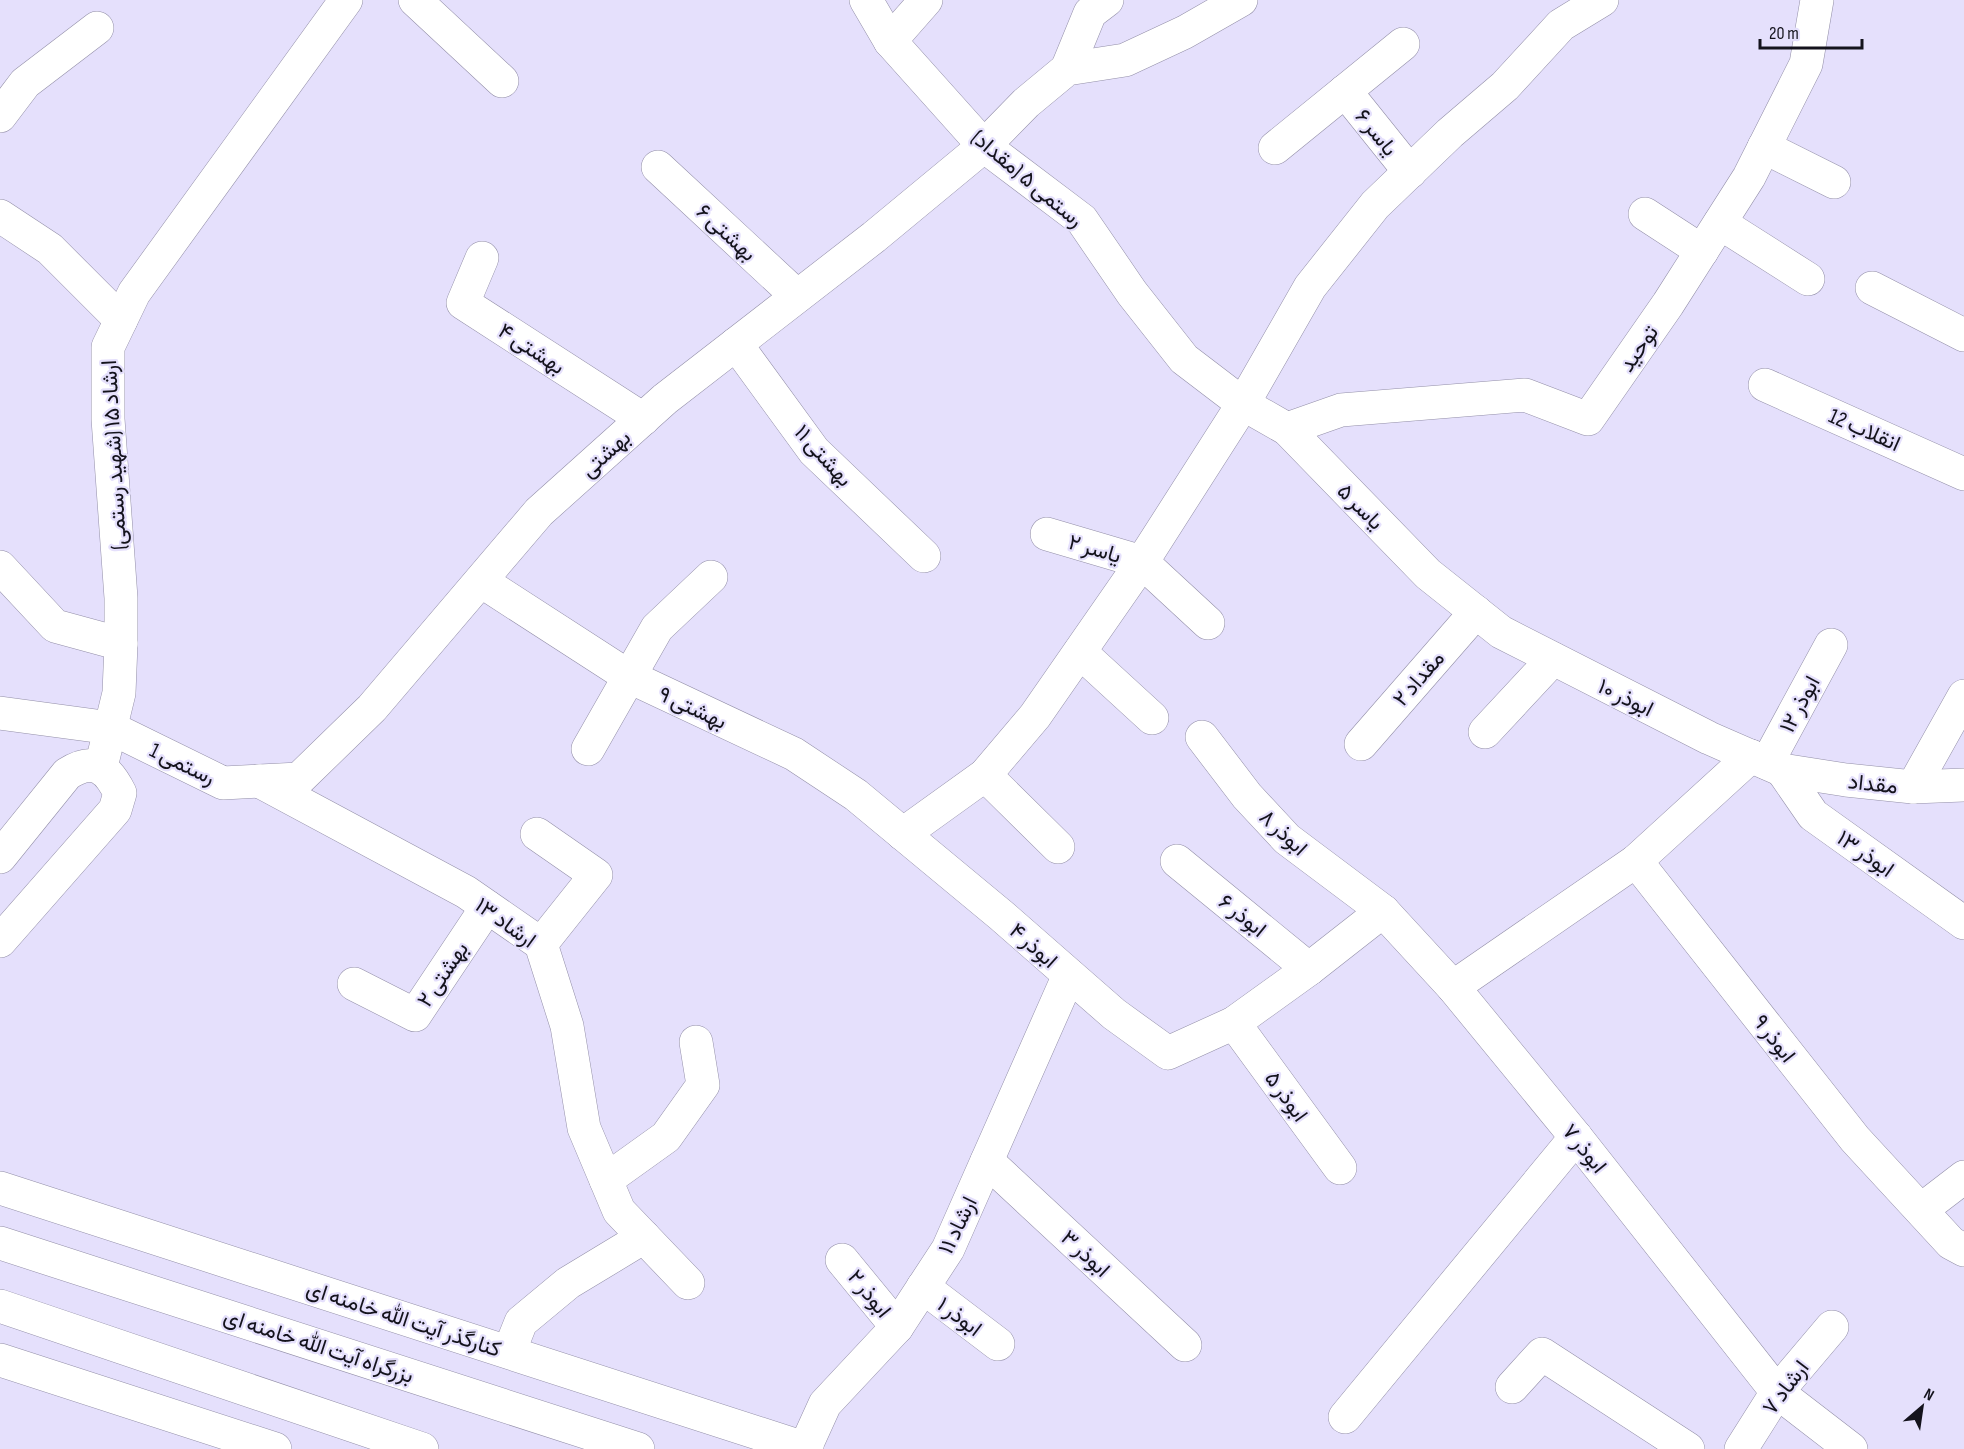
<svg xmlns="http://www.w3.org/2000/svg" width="1964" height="1449" font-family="'Sofia Sans Condensed',Vazirmatn,sans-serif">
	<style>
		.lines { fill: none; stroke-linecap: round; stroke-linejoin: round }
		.minor-casing { stroke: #938fa8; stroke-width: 34 }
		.major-casing { stroke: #938fa8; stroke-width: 34 }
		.highway-casing { stroke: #938fa8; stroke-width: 34 }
		.minor { stroke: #fff; stroke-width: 33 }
		.major { stroke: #fff; stroke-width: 33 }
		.highway { stroke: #fff; stroke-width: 33 }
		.labels { text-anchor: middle; stroke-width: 4.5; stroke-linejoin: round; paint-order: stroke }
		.street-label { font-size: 22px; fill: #14131c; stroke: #e5e0fc }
	</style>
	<rect width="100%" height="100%" fill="#e5e0fc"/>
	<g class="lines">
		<g class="minor-casing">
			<g id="minor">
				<polyline points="415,0 502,81"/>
				<polyline points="866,0 890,41 984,146 1082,220 1132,293 1184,359 1243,404 1287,429 1428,574 1501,632 1709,738 1782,770 1846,780 1913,787 1964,785"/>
				<polyline points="890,41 926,0"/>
				<polyline points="1067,69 1090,13 1107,0"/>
				<polyline points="1345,91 1410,172"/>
				<polyline points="0,116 25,83 97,28"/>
				<polyline points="1764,147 1834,182"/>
				<polyline points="1275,148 1403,44"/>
				<polyline points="658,167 797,296"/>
				<polyline points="1645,214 1702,251"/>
				<polyline points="0,216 50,249 121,320"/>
				<polyline points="1720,223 1808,279"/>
				<polyline points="482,258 463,303 643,419"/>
				<polyline points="1872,288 1964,335"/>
				<polyline points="736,344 814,451 924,556"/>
				<polyline points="1765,385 1964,474"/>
				<polyline points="1287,429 1341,410 1525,395 1588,419 1668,304 1749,177 1806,64 1817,0"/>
				<polyline points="1047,534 1142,562 1208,623"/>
				<polyline points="0,567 55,626 121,644"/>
				<polyline points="481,581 628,676 794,754 856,795 1002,916 1114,1014 1168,1053 1234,1023 1309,969 1383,911"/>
				<polyline points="1080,652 1152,718"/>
				<polyline points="0,713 111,728 223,783 299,779 372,708 539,512 665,399 874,237 984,146 1026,103 1067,69 1125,60 1185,32 1241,0"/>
				<polyline points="1485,732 1553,659"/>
				<polyline points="1202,737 1247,796 1287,839 1383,911 1453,987 1576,1137 1777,1392 1851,1449"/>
				<polyline points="1361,744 1476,612"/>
				<polyline points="588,749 657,628 711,577"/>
				<polyline points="1767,763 1831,645"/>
				<polyline points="101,767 119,693 121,644 121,598 108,419 108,347 134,293 346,0"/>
				<polyline points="1782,770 1813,815 1964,923"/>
				<polyline points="985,775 1058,847"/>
				<polyline points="259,781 466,892 541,944 567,1026 584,1128 619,1211 688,1283"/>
				<polyline points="1913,787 1964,696"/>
				<polyline points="537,834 596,875 541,944"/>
				<polyline points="903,834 985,775 1035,716 1142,562 1243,404 1310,287 1375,205 1450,133 1505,86 1561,25 1602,0"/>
				<polyline points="1177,861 1309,969"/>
				<polyline points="1636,861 1855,1139 1951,1243 1964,1250"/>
				<polyline points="354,984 415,1015 487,907"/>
				<polyline points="1453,987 1636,861 1751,756"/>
				<polyline points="1234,1023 1340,1168"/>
				<polyline points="987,1161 1185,1345"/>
				<polyline points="606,1180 666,1137 703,1085 696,1042"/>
				<polyline points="1921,1210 1964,1177"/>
				<polyline points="842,1260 897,1327"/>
				<polyline points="923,1287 998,1344"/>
				<polyline points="509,1352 521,1322 568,1283 644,1237"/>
				<polyline points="1512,1387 1542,1354 1688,1449"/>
				<polyline points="1345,1417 1576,1137"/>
				<polyline points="805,1448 825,1404 897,1327 948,1249 1069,975"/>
				<polyline points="1741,1449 1777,1392 1832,1327"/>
			</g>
		</g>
		<g class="major-casing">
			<path id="major" d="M 0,857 L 67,774 C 94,757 107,767 120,793 L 115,810 L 0,941"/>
		</g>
		<g class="highway-casing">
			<g id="highway">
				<polyline points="0,1188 807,1449"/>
				<polyline points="0,1243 638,1449"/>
				<polyline points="0,1306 422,1449"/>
				<polyline points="0,1360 275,1449"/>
			</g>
		</g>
		<use href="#minor" class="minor"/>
		<use href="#major" class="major"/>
		<use href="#highway" class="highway"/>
	</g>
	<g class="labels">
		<g class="street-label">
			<text transform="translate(1377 132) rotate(51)" y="8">یاسر ۶</text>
			<text transform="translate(1028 178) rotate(40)" y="8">رستمی ۵ (مقداد)</text>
			<text transform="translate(727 232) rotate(43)" y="8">بهشتی ۶</text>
			<text transform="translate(532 348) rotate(33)" y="8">بهشتی ۴</text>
			<text transform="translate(1638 348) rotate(-55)" y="8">توحید</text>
			<text transform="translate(1865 429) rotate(24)" y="8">انقلاب 12</text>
			<text transform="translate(605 453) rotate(-42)" y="8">بهشتی</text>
			<text transform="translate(113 455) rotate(-93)" y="8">ارشاد ۱۵ (شهید رستمی)</text>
			<text transform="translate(824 455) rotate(48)" y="8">بهشتی ۱۱</text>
			<text transform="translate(1361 506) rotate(45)" y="8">یاسر ۵</text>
			<text transform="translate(1095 548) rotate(16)" y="8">یاسر ۲</text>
			<text transform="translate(1418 678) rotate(-49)" y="8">مقداد ۲</text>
			<text transform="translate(1626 697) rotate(26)" y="8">ابوذر ۱۰</text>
			<text transform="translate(1799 704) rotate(-62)" y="8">ابوذر ۱۲</text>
			<text transform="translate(693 707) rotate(25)" y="8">بهشتی ۹</text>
			<text transform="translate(183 763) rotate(26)" y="8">رستمی 1</text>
			<text transform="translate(1873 783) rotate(6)" y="8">مقداد</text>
			<text transform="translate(1284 832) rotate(43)" y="8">ابوذر ۸</text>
			<text transform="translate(1866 853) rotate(35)" y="8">ابوذر ۱۳</text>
			<text transform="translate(1243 915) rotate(39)" y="8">ابوذر ۶</text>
			<text transform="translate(506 922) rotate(36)" y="8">ارشاد ۱۳</text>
			<text transform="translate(1034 945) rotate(42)" y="8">ابوذر ۴</text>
			<text transform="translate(442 974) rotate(-56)" y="8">بهشتی ۲</text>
			<text transform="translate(1775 1038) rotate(52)" y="8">ابوذر ۹</text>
			<text transform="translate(1287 1096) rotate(54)" y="8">ابوذر ۵</text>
			<text transform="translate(1585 1148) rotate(51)" y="8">ابوذر ۷</text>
			<text transform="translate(957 1225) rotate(-64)" y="8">ارشاد ۱۱</text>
			<text transform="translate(1086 1253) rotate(43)" y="8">ابوذر ۳</text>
			<text transform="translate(870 1293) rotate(51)" y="8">ابوذر ۲</text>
			<text transform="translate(960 1316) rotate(37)" y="8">ابوذر ۱</text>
			<text transform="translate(404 1318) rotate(18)" y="8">کنارگذر آیت الله خامنه ای</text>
			<text transform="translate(319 1345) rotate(18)" y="8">بزرگراه آیت الله خامنه ای</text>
			<text transform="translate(1785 1387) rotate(-53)" y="8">ارشاد ۷</text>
		</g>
	</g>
	<g transform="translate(1922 1407) rotate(29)" stroke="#e5e0fc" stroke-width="4.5" paint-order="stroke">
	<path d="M0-4.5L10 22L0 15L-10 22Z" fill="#14131c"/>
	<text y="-9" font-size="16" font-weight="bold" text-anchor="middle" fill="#14131c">N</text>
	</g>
	<path d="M1760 39v9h102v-9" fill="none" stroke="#14131c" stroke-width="3"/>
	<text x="1769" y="39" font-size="18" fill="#14131c" stroke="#e5e0fc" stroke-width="4.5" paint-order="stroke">20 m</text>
</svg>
